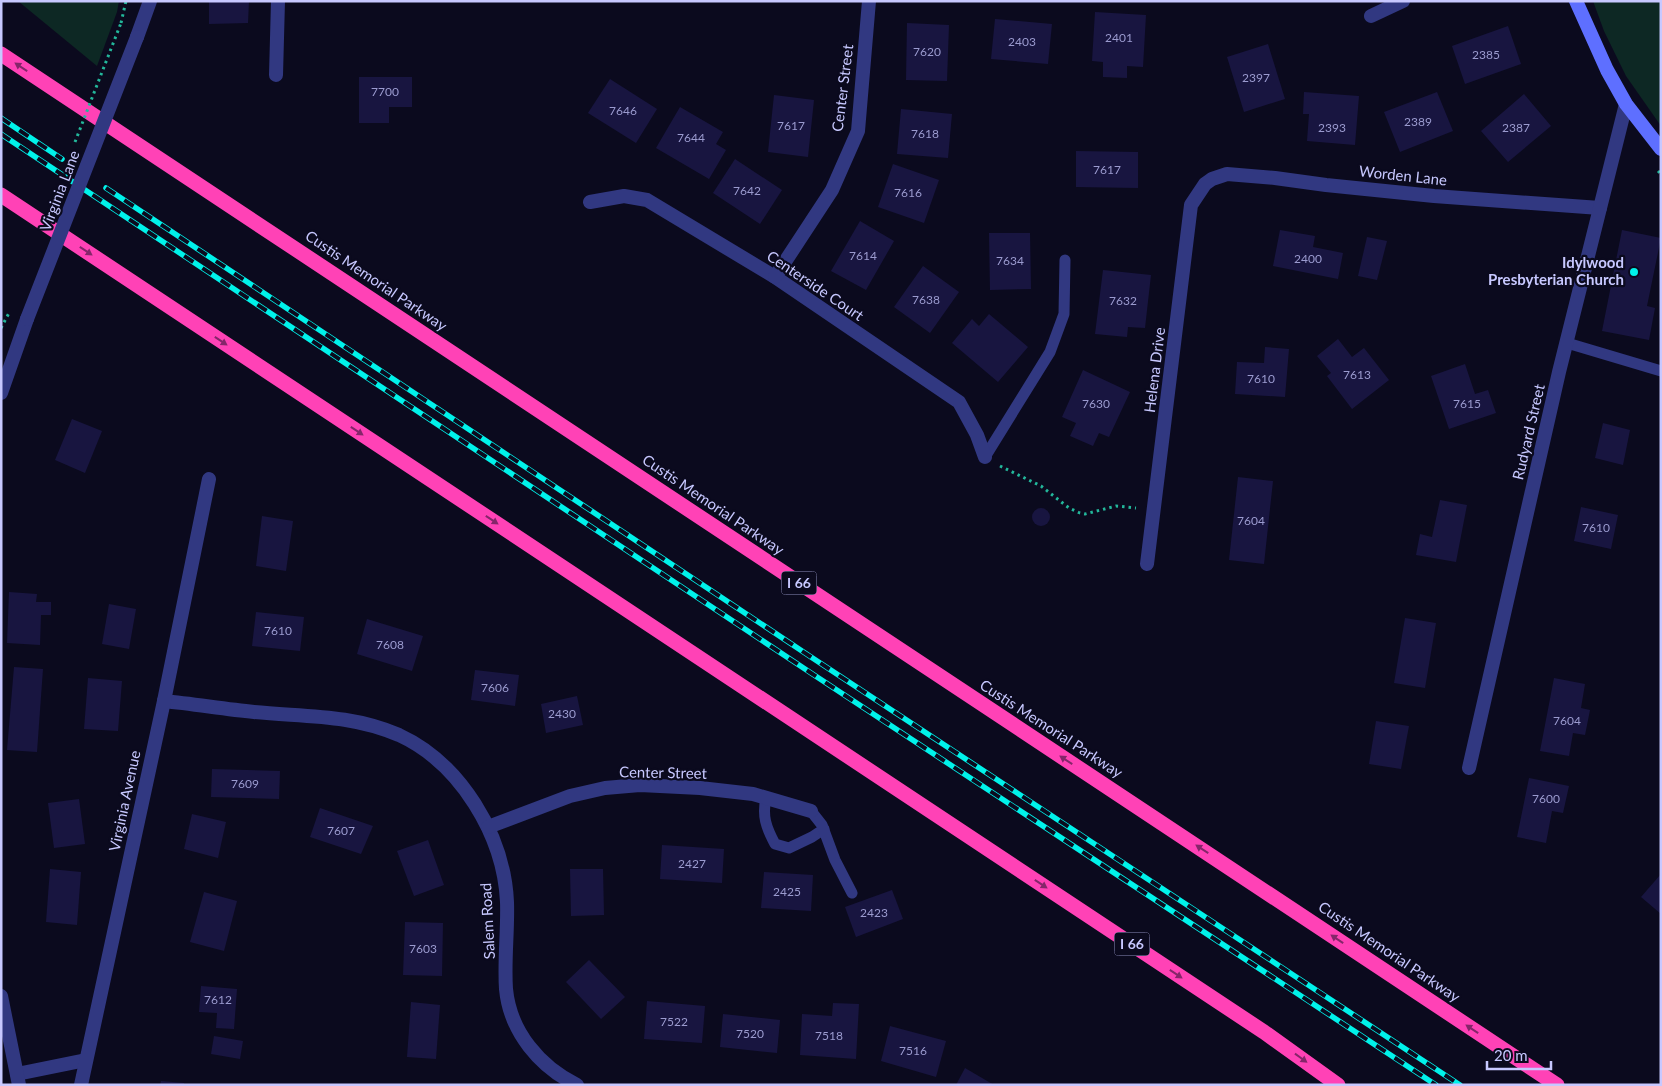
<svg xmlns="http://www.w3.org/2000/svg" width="1662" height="1086" font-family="Lato,sans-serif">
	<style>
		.green { fill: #0d2824 }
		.building { fill: #181540 }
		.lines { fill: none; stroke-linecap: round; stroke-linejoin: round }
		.path { stroke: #23b79b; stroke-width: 3; stroke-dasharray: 2.5 4; stroke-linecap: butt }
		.service { stroke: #313881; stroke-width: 11 }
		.minor { stroke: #313881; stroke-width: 14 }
		.tertiary { stroke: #313881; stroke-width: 14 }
		.secondary { stroke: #5e6fff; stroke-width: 14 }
		.motorway { stroke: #ff42b6; stroke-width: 15 }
		.rail-casing { stroke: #00f2ea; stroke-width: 5.5 }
		.rail { stroke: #0b0a1e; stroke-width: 4; stroke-dasharray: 11; stroke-linecap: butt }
		.path-bridge { stroke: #23b79b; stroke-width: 3; stroke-dasharray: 2.5 4; stroke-linecap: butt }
		.tertiary-bridge { stroke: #313881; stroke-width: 14 }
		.oneway { fill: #85266a }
		.poi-dot { fill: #00f2ea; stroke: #0b0a1e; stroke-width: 2 }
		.labels { text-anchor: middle; stroke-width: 4.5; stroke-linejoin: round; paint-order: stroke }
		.number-label { font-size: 12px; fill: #9b9bcf }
		.shield { fill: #0b0a1e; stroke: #8f8fbc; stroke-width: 1 }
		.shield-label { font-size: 14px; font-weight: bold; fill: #c7c8ff }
		.street-label { font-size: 15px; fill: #c7c8ff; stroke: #0b0a1e }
		.poi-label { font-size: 15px; font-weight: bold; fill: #c7c8ff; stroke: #0b0a1e; text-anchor: end }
	</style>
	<rect width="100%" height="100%" fill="#0b0a1e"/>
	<g class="green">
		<polygon points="18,1 119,1 117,12 97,66"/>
		<polygon points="1593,1 1661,1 1661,126 1626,76 1604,31"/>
	</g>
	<g class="building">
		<polygon points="209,1 249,1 248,23 209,24"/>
		<polygon points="1095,12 1146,15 1143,67 1127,66 1127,78 1103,77 1103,62 1092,61"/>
		<polygon points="995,19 1052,24 1048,64 991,59"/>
		<polygon points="907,23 949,25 947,81 906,80"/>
		<polygon points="1508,26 1521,64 1465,84 1452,46"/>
		<polygon points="1268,44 1285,99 1244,112 1227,57"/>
		<polygon points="359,77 412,77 412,107 389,107 389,123 359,123"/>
		<polygon points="610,79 657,109 636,143 588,113"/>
		<polygon points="1304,92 1359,96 1355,145 1307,141 1309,114 1303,114"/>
		<polygon points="1437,92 1453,131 1400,152 1384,112"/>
		<polygon points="1524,94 1551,126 1508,162 1481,131"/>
		<polygon points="774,95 814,100 808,157 768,152"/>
		<polygon points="680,107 723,132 716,144 726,150 709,179 656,148"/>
		<polygon points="901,109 952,114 948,158 897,154"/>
		<polygon points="1076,151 1138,152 1138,188 1076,187"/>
		<polygon points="735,159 782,190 760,224 713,193"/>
		<polygon points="893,164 939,180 924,223 878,207"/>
		<polygon points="860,221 894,241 866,290 831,271"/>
		<polygon points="1280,230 1315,236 1313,247 1343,253 1338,279 1273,266"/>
		<polygon points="1622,230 1661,238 1647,306 1655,308 1649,340 1602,331"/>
		<polygon points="989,233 1030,233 1031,289 990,290"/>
		<polygon points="1367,237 1387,241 1377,280 1358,276"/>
		<polygon points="923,266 959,292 930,333 894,307"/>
		<polygon points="1103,270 1151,275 1145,328 1128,327 1127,337 1095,334"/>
		<polygon points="989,314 1028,347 998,382 952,343 972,319 979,326"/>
		<polygon points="1338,339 1352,357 1364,348 1389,380 1352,409 1327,376 1331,373 1317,356"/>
		<polygon points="1265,347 1289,349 1285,397 1235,394 1237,362 1264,363"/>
		<polygon points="1465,364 1475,394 1488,390 1496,413 1449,429 1431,376"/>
		<polygon points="1083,370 1130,392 1109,437 1099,433 1093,446 1070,436 1076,423 1062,417"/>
		<polygon points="72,419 102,431 85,473 55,460"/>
		<polygon points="1603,423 1630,430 1623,465 1595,458"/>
		<polygon points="1238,477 1273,481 1264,564 1229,560"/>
		<polygon points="1440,500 1467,505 1456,562 1416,555 1420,534 1432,537"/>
		<polygon points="1581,507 1618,515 1611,549 1574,541"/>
		<circle cx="1041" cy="517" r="9"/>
		<polygon points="262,516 293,521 286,571 256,566"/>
		<polygon points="9,592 37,594 36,602 51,602 51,615 41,615 40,645 7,643"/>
		<polygon points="109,604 136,609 129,649 102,644"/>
		<polygon points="256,612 304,617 300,651 252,646"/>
		<polygon points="1405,618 1436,623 1425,688 1394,683"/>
		<polygon points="367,619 423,636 412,671 357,654"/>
		<polygon points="14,667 43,669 37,752 7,750"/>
		<polygon points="475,670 519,675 515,706 471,700"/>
		<polygon points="88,678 122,681 118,731 84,729"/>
		<polygon points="1554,678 1585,684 1581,708 1590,710 1585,735 1573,733 1569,756 1540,751"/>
		<polygon points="577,696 583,725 546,733 541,704"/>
		<polygon points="1376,721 1409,726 1401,769 1369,764"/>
		<polygon points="212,769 280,771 279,799 211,797"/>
		<polygon points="1529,778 1569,786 1563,813 1552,811 1546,843 1517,837"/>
		<polygon points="79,799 85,844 54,848 48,803"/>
		<polygon points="320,808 373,826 361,854 310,837"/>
		<polygon points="192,814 226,822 218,858 184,849"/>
		<polygon points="428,840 444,885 414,896 397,851"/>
		<polygon points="662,845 724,849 722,883 660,879"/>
		<polygon points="50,869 81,872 77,925 46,922"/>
		<polygon points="570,869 603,869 604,915 571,916"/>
		<polygon points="764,872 813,875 811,911 761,908"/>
		<polygon points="1661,874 1661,914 1641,897"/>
		<polygon points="892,890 903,919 856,937 845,907"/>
		<polygon points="204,892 237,901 224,951 190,942"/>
		<polygon points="405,922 443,923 442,976 403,975"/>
		<polygon points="589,960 625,997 601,1019 566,982"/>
		<polygon points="201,986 237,989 234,1029 216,1028 217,1013 199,1012"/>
		<polygon points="647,1001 705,1006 702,1043 644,1039"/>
		<polygon points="411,1002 440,1005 436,1059 407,1057"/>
		<polygon points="833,1003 859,1004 856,1059 800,1055 802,1014 832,1016"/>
		<polygon points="723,1014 780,1020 777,1053 720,1047"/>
		<polygon points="890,1026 946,1041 936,1077 881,1061"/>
		<polygon points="214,1036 243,1041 240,1059 211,1054"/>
		<polygon points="965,1068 994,1085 956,1085"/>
		<polygon points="161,1081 184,1083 184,1085 160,1085"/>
	</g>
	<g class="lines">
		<g class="path">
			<polyline points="121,23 126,1"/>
			<polyline points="1658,171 1661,174"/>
			<polyline points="1,328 9,313"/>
			<polyline points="1000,466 1041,486 1069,508 1080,513 1085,514 1116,506 1136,508"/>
		</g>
		<g class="service">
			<polyline points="1567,343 1661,371"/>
			<polyline points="985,457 1050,352 1064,314 1065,260"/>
			<path d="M 766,798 C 762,816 766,827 775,844 L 789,848 L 812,837 L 824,829"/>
			<polyline points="811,811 822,825 835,860 852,893"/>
		</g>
		<g class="minor">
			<polyline points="1371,16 1403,1"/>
			<polyline points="276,75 278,1"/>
			<polyline points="590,202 624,196 647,200 775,277 959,402 977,435 985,457"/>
			<polyline points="775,277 832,190 858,131 869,1"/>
			<polyline points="1147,564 1191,205 1205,184 1212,179 1227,174 1275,178 1326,185 1434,196 1600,208"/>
			<path d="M 164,701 C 194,704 224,709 254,712 C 305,717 350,714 399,735 C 460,763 504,835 507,902 C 508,931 504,960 506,989 C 510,1032 540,1067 577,1085"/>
			<polyline points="1469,768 1559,372 1626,104"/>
			<polyline points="488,827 570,796 605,788 640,785 700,788 753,794 811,811"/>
			<polyline points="17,1074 86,1060"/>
			<polyline points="81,1085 164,701 209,479"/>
		</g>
		<g class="tertiary">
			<polyline points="137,37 150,1"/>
			<polyline points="1,393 27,319"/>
			<polyline points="1,996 19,1085"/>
		</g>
		<polyline class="secondary" points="1576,1 1607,70 1626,104 1661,149"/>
		<g class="motorway">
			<polyline points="1,54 1557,1085"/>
			<polyline points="1,195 1264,1032 1338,1085"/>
		</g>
		<g class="rail-casing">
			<g id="rail">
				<polyline points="1,118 62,159"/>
				<polyline points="1,134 811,673 1436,1085"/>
				<polyline points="106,188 811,657 1460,1085"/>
			</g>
		</g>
		<use href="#rail" class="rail"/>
		<polyline class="path-bridge" points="75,142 121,23"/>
		<polyline class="tertiary-bridge" points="27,319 137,37"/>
	</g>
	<defs><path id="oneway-solid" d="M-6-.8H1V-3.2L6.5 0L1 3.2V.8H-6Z" transform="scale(1.25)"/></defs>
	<g class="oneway">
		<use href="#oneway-solid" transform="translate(21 67) rotate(-146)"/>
		<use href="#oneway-solid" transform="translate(86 251) rotate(34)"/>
		<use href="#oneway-solid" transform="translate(221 341) rotate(34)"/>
		<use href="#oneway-solid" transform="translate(357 431) rotate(34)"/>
		<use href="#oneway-solid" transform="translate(492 520) rotate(34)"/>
		<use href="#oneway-solid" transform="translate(1066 760) rotate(-147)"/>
		<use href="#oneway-solid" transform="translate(1202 849) rotate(-147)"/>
		<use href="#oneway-solid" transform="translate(1041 884) rotate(34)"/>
		<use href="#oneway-solid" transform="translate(1337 939) rotate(-146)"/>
		<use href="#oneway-solid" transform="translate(1176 974) rotate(34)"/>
		<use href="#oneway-solid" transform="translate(1472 1029) rotate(-146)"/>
		<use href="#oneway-solid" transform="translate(1301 1058) rotate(36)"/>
	</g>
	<circle class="poi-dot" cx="1634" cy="272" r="5"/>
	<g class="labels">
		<g class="number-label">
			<text x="1119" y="42">2401</text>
			<text x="1022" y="46">2403</text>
			<text x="927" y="56">7620</text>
			<text x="1486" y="59">2385</text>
			<text x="1256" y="82">2397</text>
			<text x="385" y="96">7700</text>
			<text x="623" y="115">7646</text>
			<text x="1418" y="126">2389</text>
			<text x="791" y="130">7617</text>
			<text x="1332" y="132">2393</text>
			<text x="1516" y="132">2387</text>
			<text x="925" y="138">7618</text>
			<text x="691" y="142">7644</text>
			<text x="1107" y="174">7617</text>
			<text x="747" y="195">7642</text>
			<text x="908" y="197">7616</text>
			<text x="863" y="260">7614</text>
			<text x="1308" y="263">2400</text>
			<text x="1010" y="265">7634</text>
			<text x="926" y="304">7638</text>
			<text x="1123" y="305">7632</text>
			<text x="1357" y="379">7613</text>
			<text x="1261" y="383">7610</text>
			<text x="1096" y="408">7630</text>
			<text x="1467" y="408">7615</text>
			<text x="1251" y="525">7604</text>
			<text x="1596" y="532">7610</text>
			<text x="278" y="635">7610</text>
			<text x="390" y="649">7608</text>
			<text x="495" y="692">7606</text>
			<text x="562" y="718">2430</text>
			<text x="1567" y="725">7604</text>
			<text x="245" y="788">7609</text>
			<text x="1546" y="803">7600</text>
			<text x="341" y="835">7607</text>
			<text x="692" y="868">2427</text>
			<text x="787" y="896">2425</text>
			<text x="874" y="917">2423</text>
			<text x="423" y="953">7603</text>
			<text x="218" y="1004">7612</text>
			<text x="674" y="1026">7522</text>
			<text x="750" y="1038">7520</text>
			<text x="829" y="1040">7518</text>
			<text x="913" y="1055">7516</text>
		</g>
		<g class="shield">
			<rect x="781.5" y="571.5" width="35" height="23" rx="4"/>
			<rect x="1114.5" y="932.5" width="35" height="23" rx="4"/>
		</g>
		<g class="shield-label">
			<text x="799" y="588">I 66</text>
			<text x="1132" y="949">I 66</text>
		</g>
		<g class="street-label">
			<text transform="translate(843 88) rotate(-83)" y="5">Center Street</text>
			<text transform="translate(1403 176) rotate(6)" y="5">Worden Lane</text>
			<text transform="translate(60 191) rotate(-69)" y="5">Virginia Lane</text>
			<text transform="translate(376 281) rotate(34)" y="5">Custis Memorial Parkway</text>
			<text transform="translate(815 286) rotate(34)" y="5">Centerside Court</text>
			<text transform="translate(1155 370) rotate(-83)" y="5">Helena Drive</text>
			<text transform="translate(1529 432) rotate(-77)" y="5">Rudyard Street</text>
			<text transform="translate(713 505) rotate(34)" y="5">Custis Memorial Parkway</text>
			<text transform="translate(1051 729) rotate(33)" y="5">Custis Memorial Parkway</text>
			<text transform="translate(663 773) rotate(1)" y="5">Center Street</text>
			<text transform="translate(125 801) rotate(-78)" y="5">Virginia Avenue</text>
			<text transform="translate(488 921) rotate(-93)" y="5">Salem Road</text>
			<text transform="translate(1389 952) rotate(34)" y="5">Custis Memorial Parkway</text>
		</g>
		<g class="poi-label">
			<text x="1624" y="268">Idylwood<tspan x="1624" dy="17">Presbyterian Church</tspan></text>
		</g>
	</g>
	<rect width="1662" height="1086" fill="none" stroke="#c7c8ff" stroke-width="5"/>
	<path d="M1487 1061v8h64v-8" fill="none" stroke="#c7c8ff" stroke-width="2.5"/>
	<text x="1494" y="1061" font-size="15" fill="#c7c8ff" stroke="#0b0a1e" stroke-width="4" paint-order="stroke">20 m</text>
</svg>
